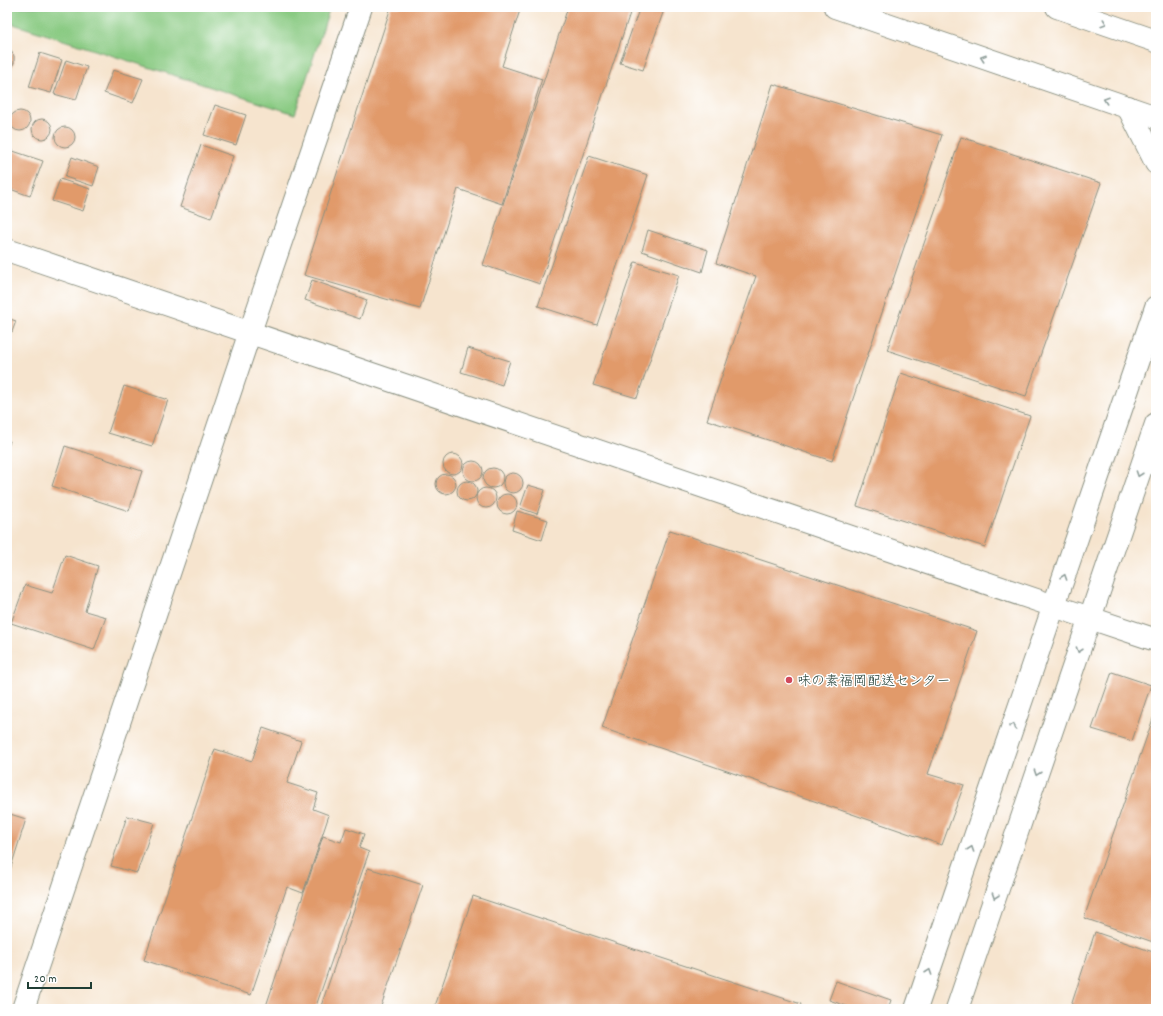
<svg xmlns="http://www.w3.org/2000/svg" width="1163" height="1016" font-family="Dekko,'Klee One',sans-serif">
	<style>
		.green { fill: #89ca82; stroke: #54845b }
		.building { fill: #e19a6a }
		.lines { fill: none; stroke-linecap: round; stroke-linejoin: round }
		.tertiary-casing { stroke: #8a9081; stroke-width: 24 }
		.tertiary { stroke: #fff; stroke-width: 22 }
		.oneway { stroke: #8f9e9a }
		.poi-dot { fill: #d1495b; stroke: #fff; stroke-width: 1.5 }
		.labels { text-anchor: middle; stroke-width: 3; stroke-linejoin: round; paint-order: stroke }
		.poi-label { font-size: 14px; fill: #1f3d34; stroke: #fff; text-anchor: start }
	</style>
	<rect width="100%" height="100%" fill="#fff"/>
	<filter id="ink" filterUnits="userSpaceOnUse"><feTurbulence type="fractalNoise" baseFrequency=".025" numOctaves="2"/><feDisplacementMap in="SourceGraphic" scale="8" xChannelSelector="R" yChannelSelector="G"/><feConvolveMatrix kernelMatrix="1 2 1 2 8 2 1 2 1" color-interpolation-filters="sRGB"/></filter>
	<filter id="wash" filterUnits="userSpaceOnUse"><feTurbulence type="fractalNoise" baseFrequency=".012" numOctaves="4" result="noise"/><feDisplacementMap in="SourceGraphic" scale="16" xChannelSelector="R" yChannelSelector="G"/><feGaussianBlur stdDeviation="0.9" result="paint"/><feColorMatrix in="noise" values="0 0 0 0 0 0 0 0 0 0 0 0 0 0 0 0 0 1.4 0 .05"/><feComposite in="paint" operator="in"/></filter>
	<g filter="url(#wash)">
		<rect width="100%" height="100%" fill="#f6e4ce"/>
		<polygon class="green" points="7,7 330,7 295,114 7,22"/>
		<g id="blocks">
			<g class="building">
				<polygon points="391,7 521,7 502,66 542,79 502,204 458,189 420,309 304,275"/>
				<polygon points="568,7 632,7 540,284 483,265"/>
				<polygon points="640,7 665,7 643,70 620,63"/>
				<polygon points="7,50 11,51 14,56 14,63 11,68 7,69"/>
				<polygon points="40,53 62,60 51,93 29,87"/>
				<polygon points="66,60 87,67 76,100 54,94"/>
				<polygon points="113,70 143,79 133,103 104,93"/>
				<polygon points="773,84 942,135 832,461 707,420 756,276 716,263"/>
				<polygon points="215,105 246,115 236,145 204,135"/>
				<circle cx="20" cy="121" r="10"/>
				<circle cx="42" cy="129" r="10"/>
				<circle cx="65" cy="137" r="10"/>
				<polygon points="961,137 1101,183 1026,396 887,350"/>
				<polygon points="201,145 233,156 211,218 180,207"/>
				<polygon points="7,149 43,161 30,196 7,188"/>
				<polygon points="589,156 648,175 597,325 538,306"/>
				<polygon points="72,157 99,167 93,186 65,177"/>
				<polygon points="60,179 90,189 83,211 52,201"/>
				<polygon points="648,230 708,250 702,272 642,251"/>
				<polygon points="635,262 679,275 637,398 593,385"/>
				<polygon points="312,280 367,300 360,319 305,300"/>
				<polygon points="7,318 16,321 12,332 7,331"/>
				<polygon points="468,348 510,361 502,385 461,372"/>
				<polygon points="901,373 1030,416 985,547 857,506"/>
				<polygon points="124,386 168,400 152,446 108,433"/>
				<polygon points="7,440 10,441 7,450"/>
				<polygon points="65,446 142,471 129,511 52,486"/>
				<circle cx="453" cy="464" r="10"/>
				<circle cx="473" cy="471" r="10"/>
				<circle cx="493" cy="478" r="10"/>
				<circle cx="513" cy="483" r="10"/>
				<circle cx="446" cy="484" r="10"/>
				<circle cx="467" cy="491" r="10"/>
				<polygon points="528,485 545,490 537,514 520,508"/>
				<circle cx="486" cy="498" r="10"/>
				<circle cx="507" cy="504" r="10"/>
				<polygon points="517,511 548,520 542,540 512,530"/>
				<polygon points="670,530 977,631 928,774 964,785 942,845 602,728"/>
				<polygon points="65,555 98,566 85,611 106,617 94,650 11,623 25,585 52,593"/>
				<polygon points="1112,672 1151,685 1132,741 1092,729"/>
				<polygon points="1156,710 1156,943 1084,918"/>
				<polygon points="263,728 301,741 287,783 318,793 313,809 329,815 303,893 287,887 251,995 144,960 215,749 252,761"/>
				<polygon points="7,813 26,819 7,880"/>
				<polygon points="127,816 154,823 137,873 111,866"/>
				<polygon points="346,828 364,834 359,848 369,852 315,1009 265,1009 323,836 341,842"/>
				<polygon points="368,868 423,885 380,1009 320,1009"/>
				<polygon points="473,896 801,1004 799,1009 434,1009"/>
				<polygon points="1095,932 1156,953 1156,1009 1070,1009"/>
				<polygon points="836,981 891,1000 888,1009 855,1009 829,1000"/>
			</g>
		</g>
	</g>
	<g filter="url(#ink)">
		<use href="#blocks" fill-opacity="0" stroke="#8a9081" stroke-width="1"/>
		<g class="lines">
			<g class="tertiary-casing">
				<g id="tertiary">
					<polyline points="835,7 1156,117"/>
					<polyline points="1057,7 1156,41"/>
					<polyline points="1128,107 1156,163"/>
					<polyline points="7,250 1054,606 1156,640"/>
					<polyline points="23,1009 250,332 361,7"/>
					<polyline points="916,1009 1156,307"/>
					<polyline points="957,1009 1156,424"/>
				</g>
			</g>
			<use href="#tertiary" class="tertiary"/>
		</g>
		<defs><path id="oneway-chevron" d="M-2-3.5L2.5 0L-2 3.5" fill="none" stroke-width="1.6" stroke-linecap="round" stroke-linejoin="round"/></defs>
		<g class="oneway">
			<use href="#oneway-chevron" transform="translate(1104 23) rotate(19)"/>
			<use href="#oneway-chevron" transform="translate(983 58) rotate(-161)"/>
			<use href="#oneway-chevron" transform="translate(1106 100) rotate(-161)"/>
			<use href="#oneway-chevron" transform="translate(1139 474) rotate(109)"/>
			<use href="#oneway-chevron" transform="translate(1064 577) rotate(-71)"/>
			<use href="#oneway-chevron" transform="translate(1079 650) rotate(109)"/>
			<use href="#oneway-chevron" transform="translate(1013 726) rotate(-71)"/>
			<use href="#oneway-chevron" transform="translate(1037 773) rotate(109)"/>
			<use href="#oneway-chevron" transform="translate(971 849) rotate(-71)"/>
			<use href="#oneway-chevron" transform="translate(995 896) rotate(109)"/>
			<use href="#oneway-chevron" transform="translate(929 972) rotate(-71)"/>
		</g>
	</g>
	<circle class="poi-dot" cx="789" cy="680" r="4"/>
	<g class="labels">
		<g class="poi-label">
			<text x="797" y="685">味の素福岡配送センター</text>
		</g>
	</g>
	<rect width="1163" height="1016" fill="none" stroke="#fff" stroke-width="24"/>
	<path d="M28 982v6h63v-6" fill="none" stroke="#1f3d34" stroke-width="2"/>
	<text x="34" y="982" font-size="12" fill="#1f3d34" stroke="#ffffff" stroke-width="3" paint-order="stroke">20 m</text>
</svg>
